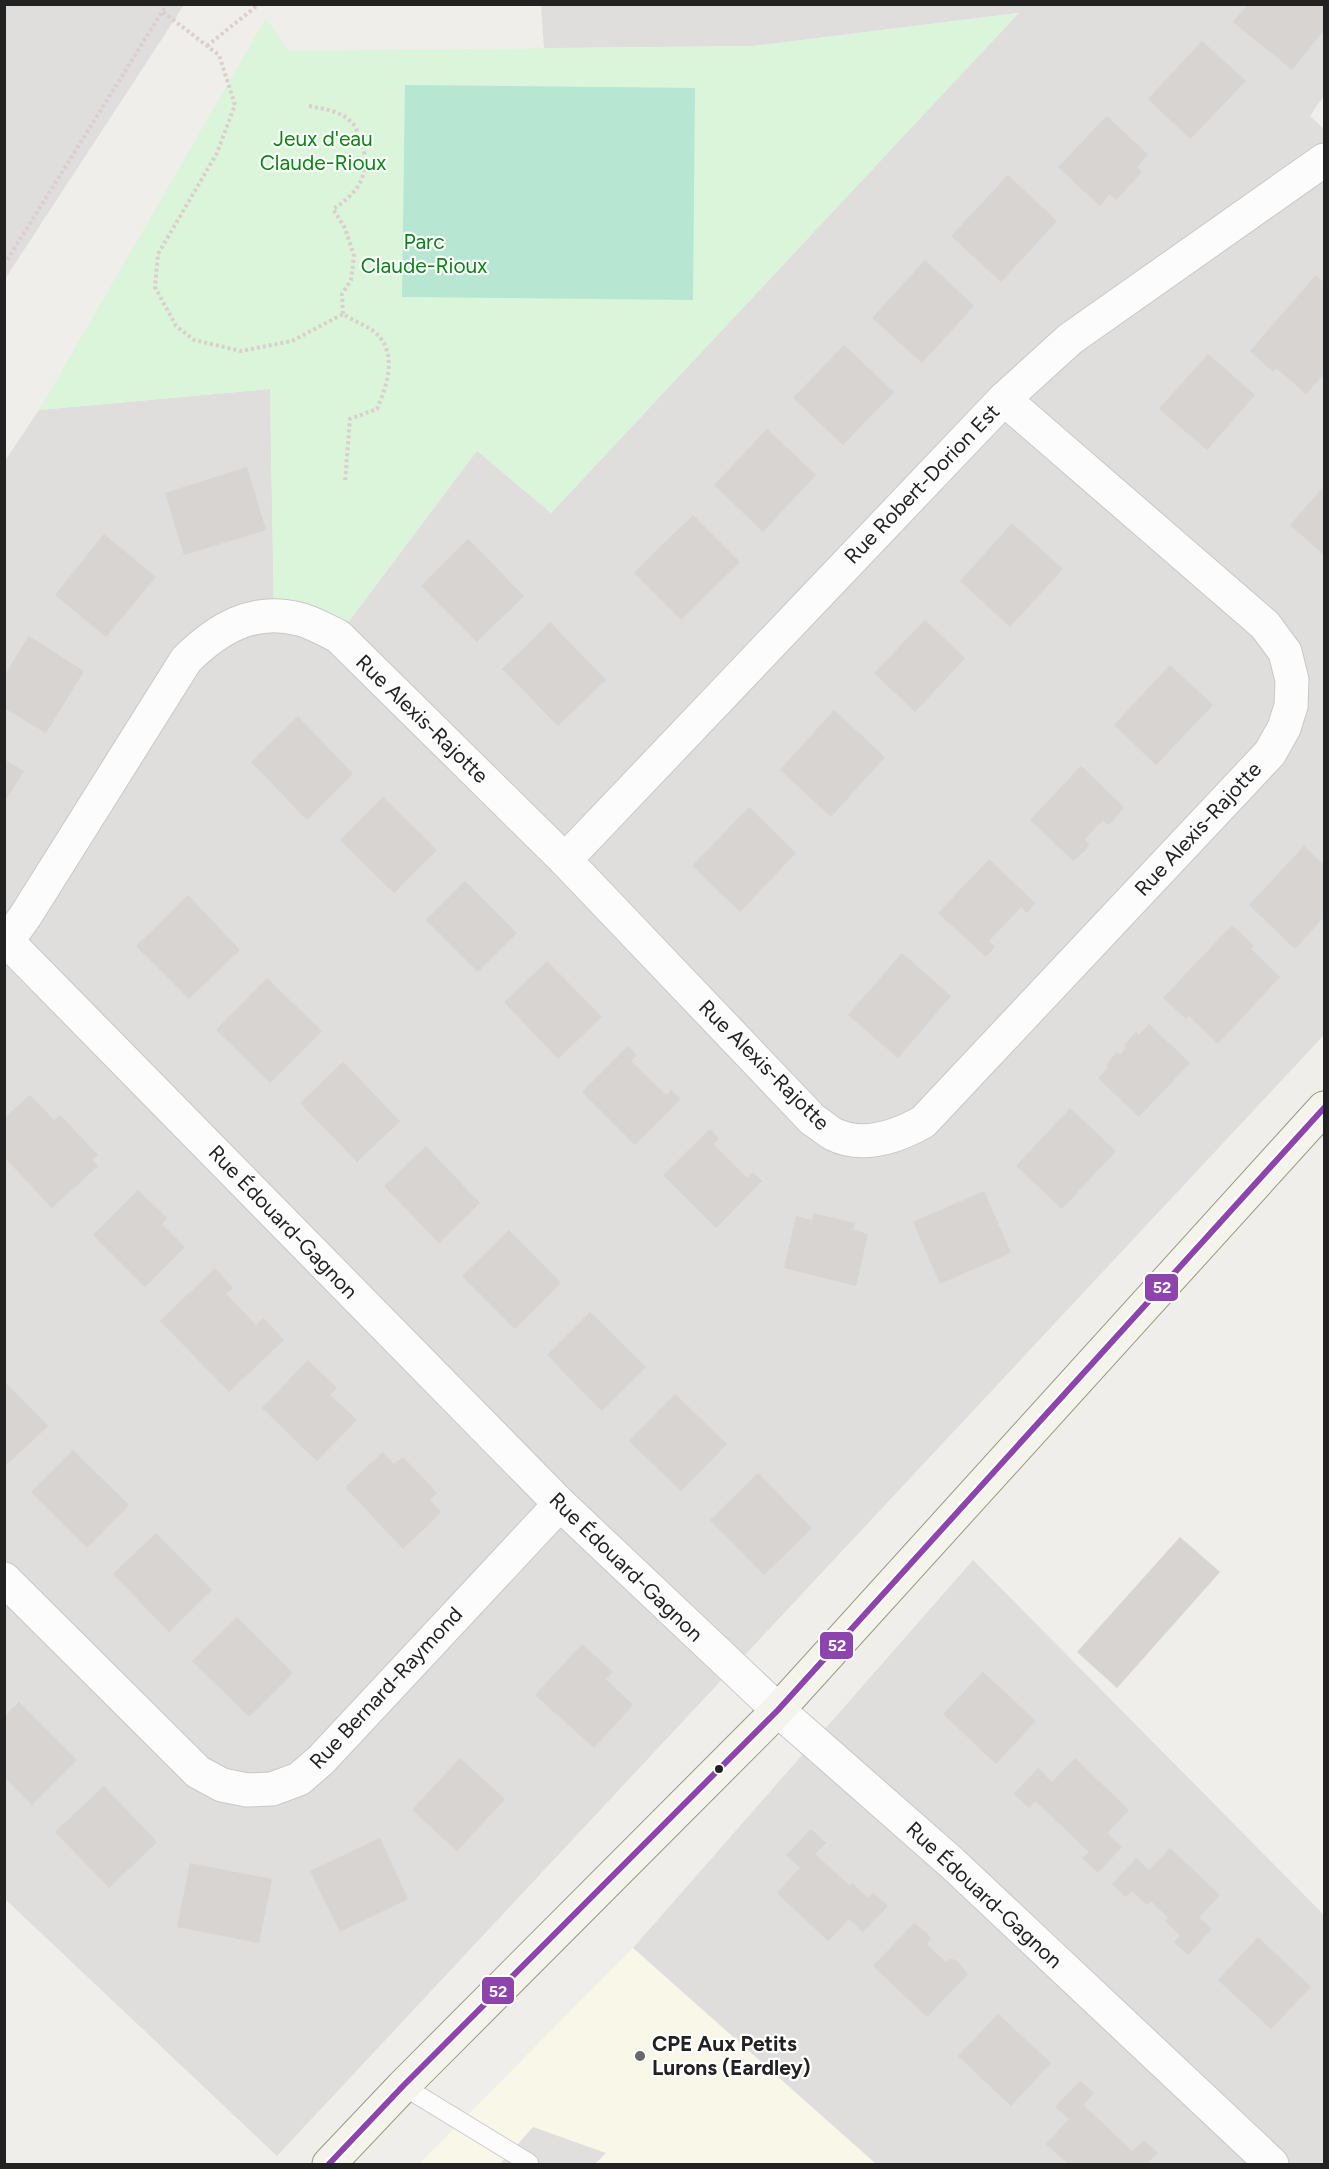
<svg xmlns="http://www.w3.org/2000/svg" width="1329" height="2169" font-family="Figtree,sans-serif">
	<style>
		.residential { fill: #dfdedc }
		.education { fill: #f8f7e8 }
		.park { fill: #daf5da }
		.pitch { fill: #b7e6d2 }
		.parking { fill: #e0dfde }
		.building { fill: #d7d4d2 }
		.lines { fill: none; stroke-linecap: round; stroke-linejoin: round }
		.lane-casing { stroke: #c9c8c7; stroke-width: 20 }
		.street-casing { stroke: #c9c8c7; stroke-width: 35 }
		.secondary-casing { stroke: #999a82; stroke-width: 35 }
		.path { stroke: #dccecd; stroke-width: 4; stroke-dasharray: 3 3; stroke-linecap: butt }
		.lane { stroke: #fdfcfc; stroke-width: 18 }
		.street { stroke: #fdfcfc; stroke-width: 33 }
		.secondary { stroke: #f4f4ed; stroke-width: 33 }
		.bus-1-casing { stroke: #fff; stroke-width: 10 }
		.bus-1 { stroke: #8e44ad; stroke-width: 6 }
		.bus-dot { fill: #222; stroke: #fff; stroke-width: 2 }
		.poi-dot { fill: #6a6968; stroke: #fff; stroke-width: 2 }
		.labels { text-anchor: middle; stroke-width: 4.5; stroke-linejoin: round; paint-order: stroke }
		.park-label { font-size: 21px; fill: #0c8416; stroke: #fff }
		.street-label { font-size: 21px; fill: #222; stroke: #fff }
		.poi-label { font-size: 21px; font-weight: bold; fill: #222; stroke: #fff; text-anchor: start }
		.line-badge { stroke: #fff; stroke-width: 2 }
		.badge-label { font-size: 16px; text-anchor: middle; font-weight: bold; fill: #fff }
	</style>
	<rect width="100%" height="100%" fill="#f0eeeb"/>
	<g class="residential">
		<polygon points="5,4 184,5 5,279 4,5"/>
		<polygon points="541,5 1324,5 1324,96 1310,116 1324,129 1324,1035 277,2156 5,1899 4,462 39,410 270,389 274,615 338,636 477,450 551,513 1018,13 753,46 544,48"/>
		<polygon points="973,1560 1324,1915 1324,2164 876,2164 633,1948"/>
	</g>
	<polygon class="education" points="633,1948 876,2164 419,2164"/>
	<polygon class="park" points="1019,13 551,513 477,451 338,636 274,615 270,389 39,410 266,18 289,51 753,46"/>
	<polygon class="pitch" points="405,85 695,88 693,300 402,297"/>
	<polygon class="parking" points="533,2127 606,2153 595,2164 500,2164"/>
	<g class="building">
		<polygon points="1248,4 1324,4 1324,30 1292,70 1233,22"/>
		<polygon points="1202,41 1246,81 1190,139 1148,99"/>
		<polygon points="1107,116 1148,155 1137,167 1142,172 1116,200 1110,194 1100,206 1058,167"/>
		<polygon points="1008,175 1057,221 1001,282 951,236"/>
		<polygon points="925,260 974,306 922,363 872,318"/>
		<polygon points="1316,275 1324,283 1324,374 1306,394 1276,368 1273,372 1250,351"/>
		<polygon points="844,345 894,392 843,445 793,398"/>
		<polygon points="1208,354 1255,395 1207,450 1159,409"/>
		<polygon points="767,429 816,475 763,532 714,485"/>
		<polygon points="247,467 266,530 184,555 165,493"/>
		<polygon points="1324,486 1324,555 1290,525"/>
		<polygon points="693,515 740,562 681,620 634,573"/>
		<polygon points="1012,523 1063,569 1010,627 960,581"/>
		<polygon points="104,534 156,577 106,637 55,595"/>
		<polygon points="468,539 524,596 477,642 421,586"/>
		<polygon points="925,620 965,658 915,712 874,673"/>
		<polygon points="550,622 606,680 558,726 502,669"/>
		<polygon points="29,636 84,671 46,733 4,708 4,676"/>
		<polygon points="1170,665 1213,705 1156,765 1114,725"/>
		<polygon points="834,710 885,757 831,817 780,770"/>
		<polygon points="298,716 353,774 307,820 251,762"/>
		<polygon points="4,759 24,771 4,803"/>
		<polygon points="1081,766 1124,807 1114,820 1108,825 1103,820 1094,829 1085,839 1089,844 1086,850 1073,861 1030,820"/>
		<polygon points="383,797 437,850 394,893 340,840"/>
		<polygon points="749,807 796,853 740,912 692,866"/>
		<polygon points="1304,846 1324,865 1324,917 1295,949 1249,905"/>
		<polygon points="989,859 1035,903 1027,913 1021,907 989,941 995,947 986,957 938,913"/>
		<polygon points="465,881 517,933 478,972 426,920"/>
		<polygon points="188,895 240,950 189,999 136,946"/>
		<polygon points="1232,925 1254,946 1251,949 1280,977 1218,1044 1189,1016 1186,1019 1163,998"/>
		<polygon points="902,953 951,996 898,1058 848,1015"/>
		<polygon points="547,961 602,1017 558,1059 504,1002"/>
		<polygon points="267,978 322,1031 270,1083 216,1030"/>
		<polygon points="1149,1024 1190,1063 1139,1117 1098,1078 1108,1068 1106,1065 1117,1052 1120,1055 1127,1047 1124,1045 1136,1032 1139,1035"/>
		<polygon points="628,1046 637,1055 631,1061 666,1095 671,1090 681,1099 635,1145 582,1092"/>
		<polygon points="343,1062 400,1121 357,1162 300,1103"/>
		<polygon points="30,1095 54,1120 60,1115 98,1155 92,1160 98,1166 52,1208 4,1157 4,1118"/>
		<polygon points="1070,1108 1116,1151 1062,1209 1016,1166"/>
		<polygon points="710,1129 719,1138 713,1144 747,1178 753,1172 762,1181 716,1228 663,1175"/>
		<polygon points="426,1146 480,1203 439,1243 384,1186"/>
		<polygon points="138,1190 167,1218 162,1224 185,1247 145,1287 93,1235"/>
		<polygon points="984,1191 1011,1253 940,1284 913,1222"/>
		<polygon points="813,1213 855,1223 853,1230 868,1234 856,1286 784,1268 796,1216 812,1220"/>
		<polygon points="509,1230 561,1283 515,1329 462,1276"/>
		<polygon points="215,1268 233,1288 226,1294 256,1325 263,1318 284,1340 229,1392 160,1321"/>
		<polygon points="590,1312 646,1367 602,1411 547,1355"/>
		<polygon points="308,1360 337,1388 330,1395 357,1420 317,1461 262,1408"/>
		<polygon points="4,1381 48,1426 4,1467"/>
		<polygon points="675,1394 727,1444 681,1491 629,1441"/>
		<polygon points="73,1450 129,1505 87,1548 31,1492"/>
		<polygon points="383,1452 394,1464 403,1457 437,1493 430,1500 441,1512 403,1549 345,1487"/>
		<polygon points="758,1473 812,1528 764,1575 710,1520"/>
		<polygon points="156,1533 212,1590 169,1632 113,1574"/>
		<polygon points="1180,1537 1220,1572 1117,1688 1077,1652"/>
		<polygon points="237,1617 293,1673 249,1717 192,1661"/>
		<polygon points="582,1644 613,1672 606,1679 633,1705 594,1748 535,1695"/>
		<polygon points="983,1672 1036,1721 996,1764 943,1714"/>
		<polygon points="19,1702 77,1760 32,1805 4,1777 4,1716"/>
		<polygon points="460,1758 505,1799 457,1851 412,1810"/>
		<polygon points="1075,1758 1129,1810 1107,1833 1122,1847 1098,1873 1082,1858 1089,1852 1035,1801 1029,1808 1014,1794 1038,1768 1052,1782"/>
		<polygon points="104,1786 157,1842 109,1888 55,1832"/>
		<polygon points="811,1829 826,1843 815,1854 850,1886 852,1883 868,1898 873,1893 888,1906 863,1932 849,1919 828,1941 777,1893 800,1868 786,1855"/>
		<polygon points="380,1838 408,1899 340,1932 310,1871"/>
		<polygon points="1170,1848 1220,1895 1199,1917 1212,1929 1188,1955 1174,1942 1180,1935 1165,1921 1168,1918 1151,1901 1147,1905 1132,1891 1126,1897 1112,1884 1136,1858 1149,1870"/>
		<polygon points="190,1863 272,1879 259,1943 177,1927"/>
		<polygon points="914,1923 927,1933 931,1939 927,1944 936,1953 946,1962 950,1958 957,1961 968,1974 927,2017 873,1966"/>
		<polygon points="1258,1937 1311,1987 1271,2029 1218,1980"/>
		<polygon points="998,2014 1051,2063 1011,2106 958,2056"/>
		<polygon points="1080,2081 1094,2093 1083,2105 1108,2128 1132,2151 1144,2140 1158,2153 1146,2164 1068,2164 1046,2144 1069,2119 1055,2107"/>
	</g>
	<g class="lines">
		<g class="lane-casing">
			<polyline id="lane" points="403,2086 529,2163 527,2164"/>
		</g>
		<g class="street-casing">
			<g id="street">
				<polyline points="565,860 1004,399 1070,339 1324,160"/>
				<polyline points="7,941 560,1504 778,1710 952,1863 1272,2164"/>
				<path d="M 4,946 L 26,915 L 186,660 C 217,629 253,607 299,619 C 312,622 325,630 338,636 L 565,860 L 813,1120 C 820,1124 826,1130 833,1134 C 863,1149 896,1137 923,1122 L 1270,753 L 1284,728 L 1291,706 L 1292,680 L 1285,652 L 1265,625 L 1004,399"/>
				<polyline points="4,1579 198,1772 222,1785 247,1790 272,1789 299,1779 321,1760 560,1504"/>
			</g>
		</g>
		<g class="secondary-casing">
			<polyline id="secondary" points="329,2164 403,2086 778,1710 1324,1108"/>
		</g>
		<g class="path">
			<path d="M 163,12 L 219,55 L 235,105 L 217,153 L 158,254 L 155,287 L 176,326 L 194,340 L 241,351 L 292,341 L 343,314 C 352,320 363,324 372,330 C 399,350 388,383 377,409 L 350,419 L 345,482"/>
			<polyline points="207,46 259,4"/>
			<path d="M 309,106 C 324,109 341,111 352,123 C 356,126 358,134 360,139 C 373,171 360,192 333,209 L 345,228 L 354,256 L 351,280 L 342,294 L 343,314"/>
			<polyline points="4,265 167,4"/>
		</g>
		<use href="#lane" class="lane"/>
		<use href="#street" class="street"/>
		<use href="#secondary" class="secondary"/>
		<g class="bus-1-casing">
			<polyline id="bus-1" points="329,2164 403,2086 778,1710 1324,1108"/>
		</g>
		<use href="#bus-1" class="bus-1"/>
	</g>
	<circle class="bus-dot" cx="719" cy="1769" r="5"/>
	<circle class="poi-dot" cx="640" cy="2056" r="6"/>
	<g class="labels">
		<g class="park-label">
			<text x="323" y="146">Jeux d'eau<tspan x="323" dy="24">Claude-Rioux</tspan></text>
			<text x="424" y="249">Parc<tspan x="424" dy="24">Claude-Rioux</tspan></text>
		</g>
		<g class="street-label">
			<text transform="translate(922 484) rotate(-46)" y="7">Rue Robert-Dorion Est</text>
			<text transform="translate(422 719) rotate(44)" y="7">Rue Alexis-Rajotte</text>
			<text transform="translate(1198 829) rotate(-47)" y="7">Rue Alexis-Rajotte</text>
			<text transform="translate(764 1065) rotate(45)" y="7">Rue Alexis-Rajotte</text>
			<text transform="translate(283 1222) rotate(46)" y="7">Rue Édouard-Gagnon</text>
			<text transform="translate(626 1567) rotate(44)" y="7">Rue Édouard-Gagnon</text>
			<text transform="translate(386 1688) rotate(-47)" y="7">Rue Bernard-Raymond</text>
			<text transform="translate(984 1895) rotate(43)" y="7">Rue Édouard-Gagnon</text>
		</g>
		<g class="poi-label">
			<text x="652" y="2051">CPE Aux Petits<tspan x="652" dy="24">Lurons (Eardley)</tspan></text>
		</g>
	</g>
	<g class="line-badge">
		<rect x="1144" y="1273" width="35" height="29" rx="6" fill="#8e44ad"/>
		<rect x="819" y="1631" width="35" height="29" rx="6" fill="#8e44ad"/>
		<rect x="481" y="1976" width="34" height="29" rx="6" fill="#8e44ad"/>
	</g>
	<g class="badge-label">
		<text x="1162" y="1293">52</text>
		<text x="837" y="1651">52</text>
		<text x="498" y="1997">52</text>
	</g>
	<rect width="1329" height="2169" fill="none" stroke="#222222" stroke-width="12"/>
</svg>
